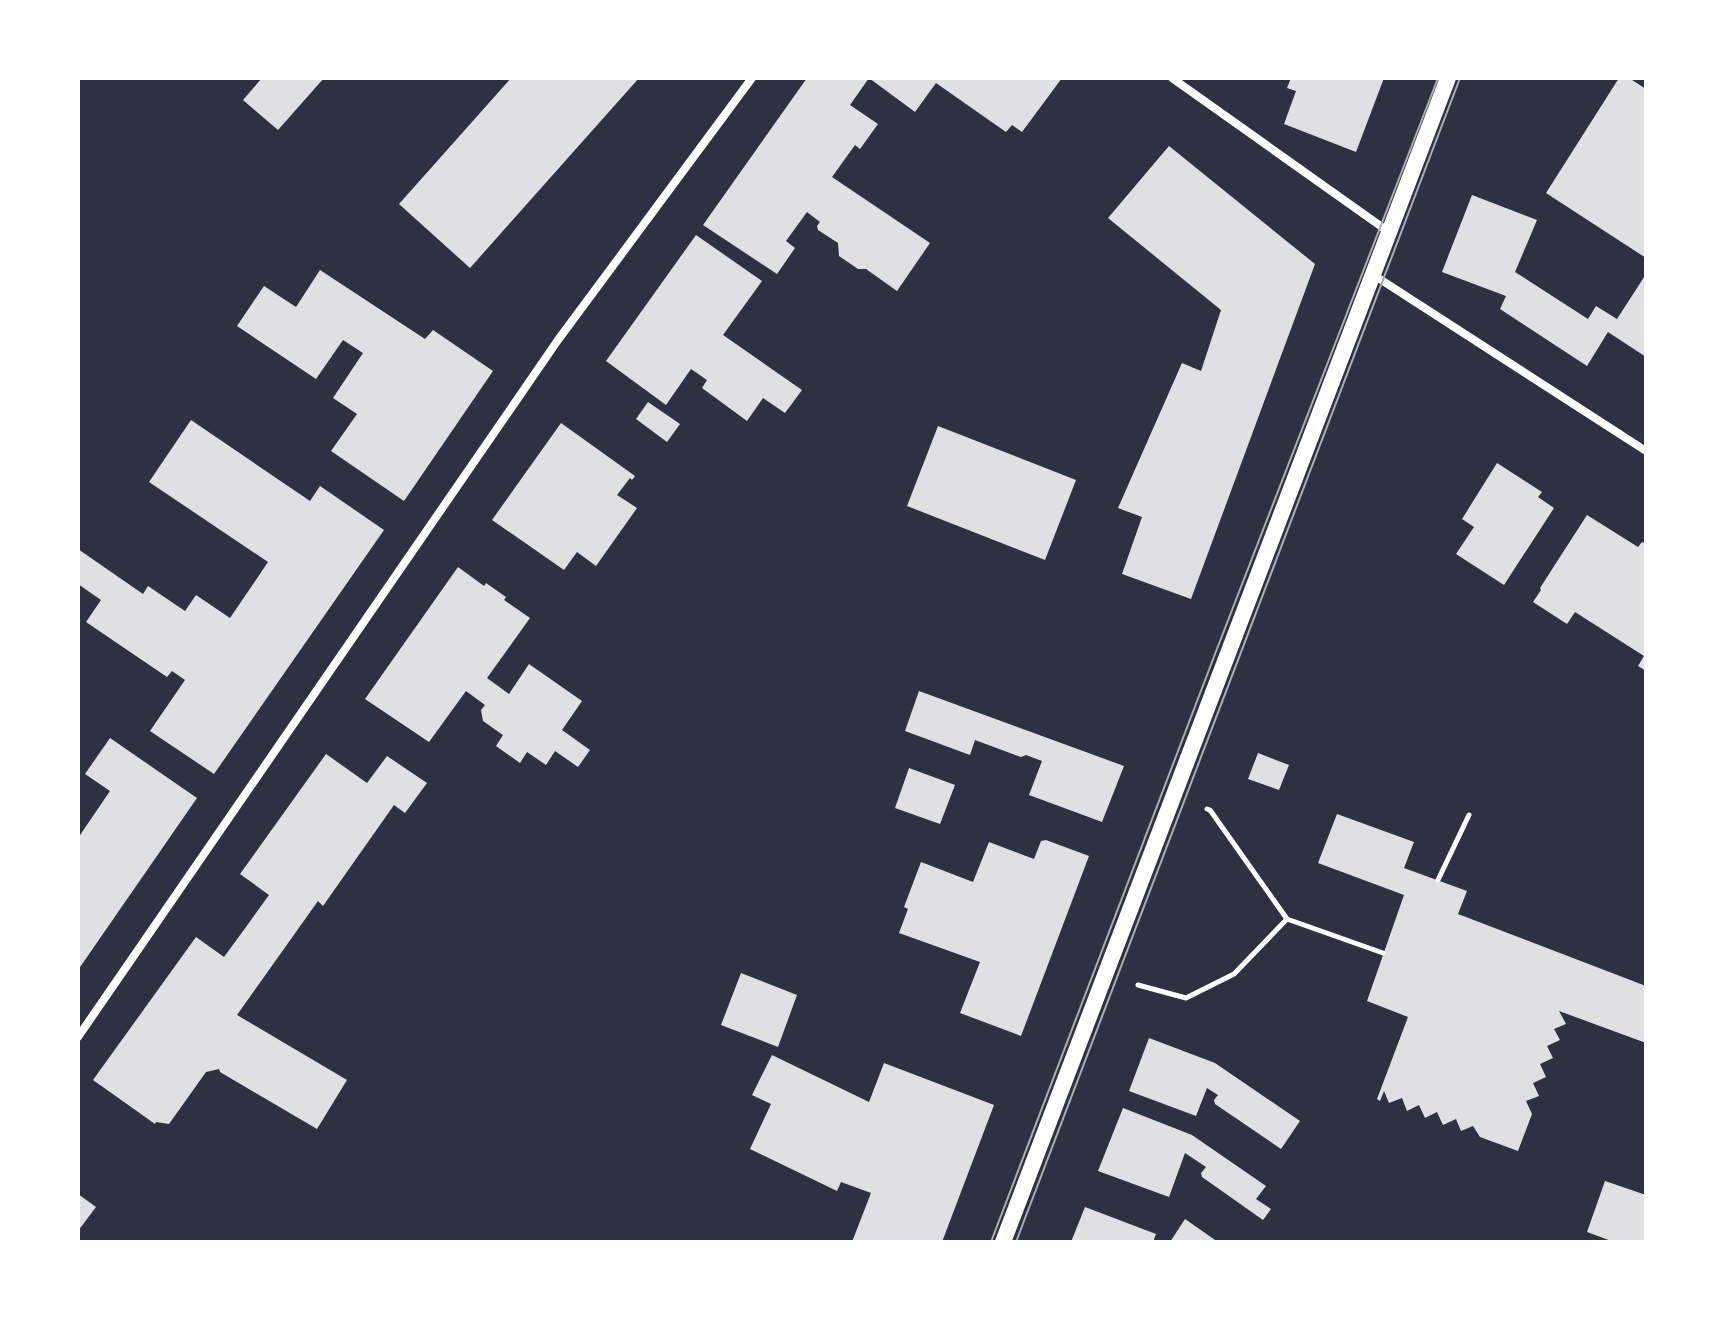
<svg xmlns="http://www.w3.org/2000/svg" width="1724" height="1320" font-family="'Fira Sans',sans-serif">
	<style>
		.building { fill: #e0e0e3 }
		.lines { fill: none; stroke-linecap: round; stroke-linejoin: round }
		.path { stroke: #fff; stroke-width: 5 }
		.minor { stroke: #fff; stroke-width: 8 }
		.secondary { stroke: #fff; stroke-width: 16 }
		.tram { stroke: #abadb3; stroke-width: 2 }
	</style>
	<rect width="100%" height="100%" fill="#2d3142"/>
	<g class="building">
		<polygon points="262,78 324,78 278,130 243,100"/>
		<polygon points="511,78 639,78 470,268 399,204"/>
		<polygon points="807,78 1062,78 1022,132 1012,125 1006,132 936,83 915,112 869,78 850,105 878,124 860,149 855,145 832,177 930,243 897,291 866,269 858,269 839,256 838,243 818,230 817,226 820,222 807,212 786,241 795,248 777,274 703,225"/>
		<polygon points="1291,78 1384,78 1356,152 1284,124 1296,91 1287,88"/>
		<polygon points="1619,78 1629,78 1646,89 1646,258 1546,193"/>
		<polygon points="1169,146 1315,264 1191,599 1122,574 1142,517 1118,508 1182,363 1201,371 1221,310 1108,218"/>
		<polygon points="1472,195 1537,220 1515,272 1588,319 1596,306 1617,319 1646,274 1646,357 1608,332 1587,366 1500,309 1506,296 1442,272"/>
		<polygon points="696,235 762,281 723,335 802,390 785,413 763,398 747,421 702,388 707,380 691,369 666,405 606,361"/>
		<polygon points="320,270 425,339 433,330 493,371 404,501 331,451 357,414 333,398 363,353 343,340 316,379 237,326 264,286 296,307"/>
		<polygon points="648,402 680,424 667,442 636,419"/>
		<polygon points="191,420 310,501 320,486 384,530 214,774 150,731 185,680 172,671 167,677 86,622 101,600 78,584 78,549 143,594 148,586 185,611 196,595 230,618 268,562 149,482"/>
		<polygon points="561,423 635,476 632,480 630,478 617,495 637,508 596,566 577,552 564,570 492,520"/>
		<polygon points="938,426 1076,480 1045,560 907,506"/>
		<polygon points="1497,463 1542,492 1538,497 1554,508 1504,585 1456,554 1474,527 1462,519"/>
		<polygon points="1587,515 1638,547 1642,542 1646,544 1646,671 1638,666 1644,656 1575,612 1567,624 1533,602 1541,590 1540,588"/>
		<polygon points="458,567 484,586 486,583 506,597 504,600 530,618 487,678 509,694 529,664 582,701 562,730 590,750 578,767 555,751 546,765 527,752 520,763 496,746 503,735 483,721 481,710 485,705 466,691 429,742 365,699"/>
		<polygon points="919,691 1124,766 1102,822 1029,795 1042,761 1026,755 1021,757 975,740 970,755 905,731"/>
		<polygon points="110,738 197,798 78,970 78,838 110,791 85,774"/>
		<polygon points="1258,753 1289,765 1279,790 1248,779"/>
		<polygon points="326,754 367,783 387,756 427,783 405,813 394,805 323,906 318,901 237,1015 347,1080 317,1129 220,1072 219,1069 206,1072 169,1124 156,1122 155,1124 93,1080 196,937 224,957 246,927 269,895 240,874"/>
		<polygon points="909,768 955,785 940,824 895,808"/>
		<polygon points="1337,814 1414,842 1404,868 1467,891 1458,914 1646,986 1646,1043 1559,1011 1566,1024 1554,1029 1560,1040 1547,1046 1553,1058 1540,1064 1546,1077 1533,1083 1539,1096 1526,1101 1532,1114 1518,1151 1480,1137 1473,1126 1461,1131 1456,1119 1443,1125 1437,1112 1425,1118 1419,1105 1407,1111 1402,1098 1389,1103 1384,1091 1380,1101 1377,1099 1408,1017 1367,1001 1404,895 1318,863"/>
		<polygon points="1046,840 1089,856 1021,1036 960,1013 980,962 899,933 908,909 904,907 921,862 973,882 989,842 1034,859 1041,841"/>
		<polygon points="741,973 797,995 778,1047 721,1025"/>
		<polygon points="1149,1038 1215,1063 1300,1121 1281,1149 1215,1104 1214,1100 1218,1095 1207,1088 1196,1116 1129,1091"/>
		<polygon points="772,1055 869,1102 884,1063 994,1105 942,1242 852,1242 871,1193 841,1182 837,1191 750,1149 771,1104 752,1095"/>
		<polygon points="1123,1108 1192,1135 1266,1186 1256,1199 1271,1209 1263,1220 1202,1177 1201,1173 1206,1167 1185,1153 1169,1197 1098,1171"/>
		<polygon points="1605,1181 1646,1195 1646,1242 1614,1242 1587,1232"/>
		<polygon points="78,1194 96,1207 78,1231"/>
		<polygon points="1085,1207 1156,1234 1153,1242 1071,1242"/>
		<polygon points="1185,1219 1218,1242 1170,1242"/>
	</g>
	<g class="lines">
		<g class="path">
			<polyline points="1207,809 1210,810 1287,919 1383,953"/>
			<polyline points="1438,880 1469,815"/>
			<polyline points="1138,985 1186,998 1234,974 1287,919"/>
		</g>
		<g class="minor">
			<polyline points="1172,78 1389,232"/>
			<polyline points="1372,274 1646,451"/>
			<polyline points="78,1037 558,340 752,78"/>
		</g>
		<polyline class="secondary" points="1003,1242 1448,78"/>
		<g class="tram">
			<polyline points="991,1242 1215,654 1438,78"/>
			<polyline points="1016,1242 1460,78"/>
		</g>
	</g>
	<rect width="1724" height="1320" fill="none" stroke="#ffffff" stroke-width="160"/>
</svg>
